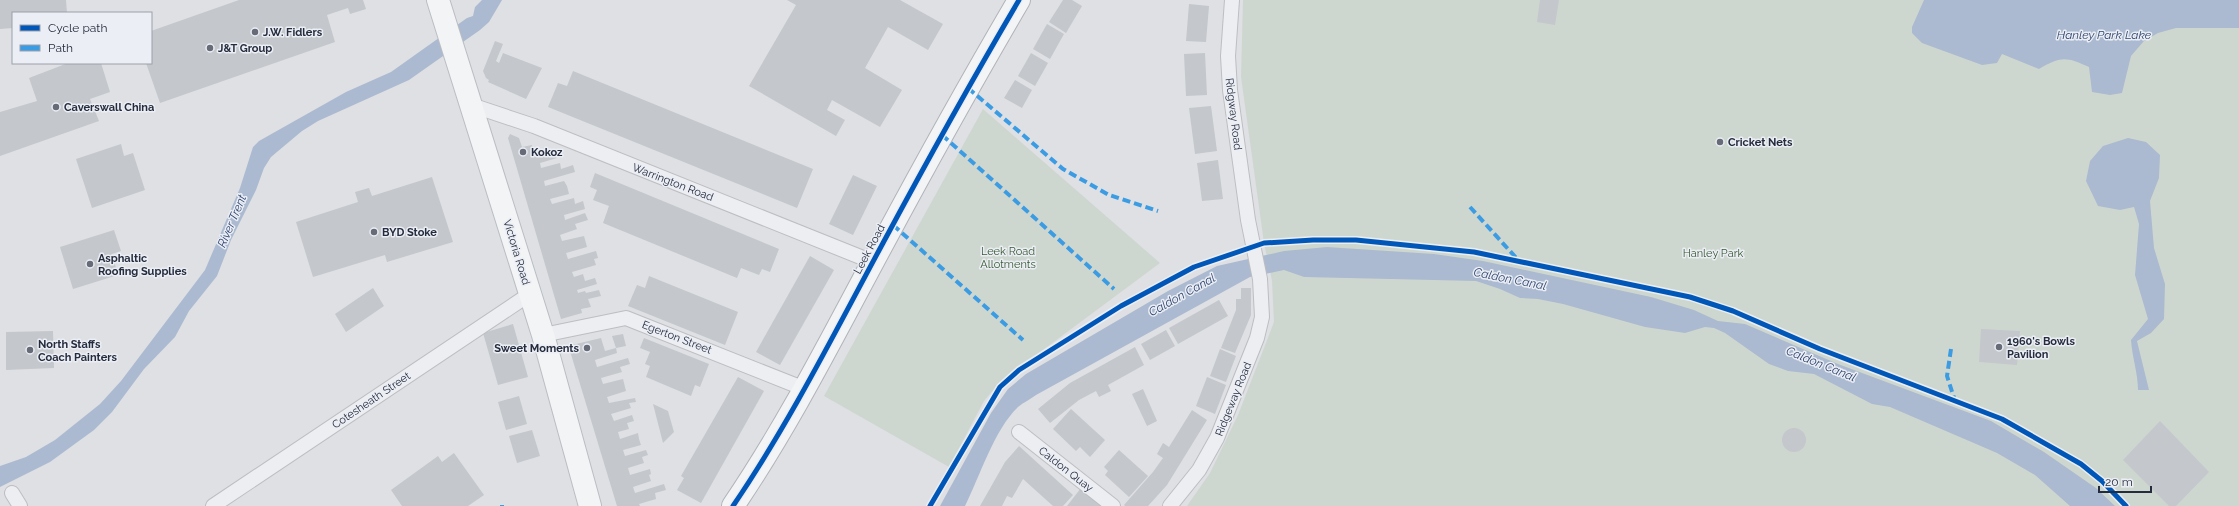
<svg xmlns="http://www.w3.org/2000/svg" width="2239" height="506" font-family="Raleway,sans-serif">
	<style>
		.green { fill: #ced7cf }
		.water { fill: #abbad0 }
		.building { fill: #c4c7cb }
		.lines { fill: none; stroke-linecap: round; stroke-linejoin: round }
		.street-casing { stroke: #bcbec2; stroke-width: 16 }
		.primary-casing { stroke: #babdc2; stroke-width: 24 }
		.highway-casing { stroke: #b0b3b9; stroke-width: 24 }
		.street { stroke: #edeef1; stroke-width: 14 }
		.primary { stroke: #f2f4f5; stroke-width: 22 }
		.highway { stroke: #f2f4f5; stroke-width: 22 }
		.quiet { stroke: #3c9ce3; stroke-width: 4; stroke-dasharray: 8 4; stroke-linecap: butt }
		.cycleway-casing { stroke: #ebeef4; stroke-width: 8 }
		.cycleway { stroke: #0057b8; stroke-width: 5 }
		.poi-dot { fill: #666b77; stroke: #ebeef4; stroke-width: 1.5 }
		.labels { text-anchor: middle; stroke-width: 3; stroke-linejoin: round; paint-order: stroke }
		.poi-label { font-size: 11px; font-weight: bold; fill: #252c3d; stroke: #ebeef4; text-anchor: start }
		.street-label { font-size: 11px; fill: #252c3d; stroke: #ebeef4 }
		.park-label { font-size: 11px; fill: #365832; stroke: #ebeef4 }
		.water-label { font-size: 12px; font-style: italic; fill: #2f4671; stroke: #ebeef4 }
	</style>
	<rect width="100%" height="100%" fill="#dee0e4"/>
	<g class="green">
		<polygon points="1243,0 2239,0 2239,506 1187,506 1210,473 1238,415 1274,322 1272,281 1264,243 1241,77"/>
		<polygon points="983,109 1160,263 1000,382 984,401 949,467 824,396"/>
	</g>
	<g class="water">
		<polygon points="482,0 502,0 489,22 480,30 409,80 318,121 302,131 271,157 264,168 256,190 231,240 217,276 189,311 175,337 144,369 112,412 94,430 50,462 0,487 0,466 26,457 55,440 100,404 121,381 205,270 240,188 253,147 259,141 346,92 391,72 467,18 473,16 475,7"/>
		<path d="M 1924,0 L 2239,0 L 2239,28 L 2176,28 L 2158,33 L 2144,41 L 2131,56 L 2122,93 L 2110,95 L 2092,92 L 2089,67 C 2066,57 2062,56 2039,69 L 2002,54 L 1997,63 L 1982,65 L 1922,43 L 1912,33 L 1912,27 Z"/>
		<path d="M 2128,138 L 2146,142 L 2160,155 L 2159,178 L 2150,201 L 2154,248 L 2165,284 L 2164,319 L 2151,333 L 2137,341 L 2149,390 L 2138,390 C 2138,373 2132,357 2131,340 L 2148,319 L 2135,275 L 2139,224 L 2134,207 L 2120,210 L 2098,206 L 2086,181 L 2090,161 L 2103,146 Z"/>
		<path d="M 1327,247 L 1434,254 L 1483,261 L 1651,297 L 1694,310 L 1718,321 L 1745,324 L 1838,364 L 1991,421 L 2044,452 L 2096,488 L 2115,506 L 2070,506 L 2035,475 L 1997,453 L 1890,407 L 1872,404 L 1814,374 L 1788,371 L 1769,364 L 1725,333 L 1714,328 L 1705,327 L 1685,333 L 1645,327 L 1563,304 L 1538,299 L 1520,298 L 1500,289 L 1476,281 L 1304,277 L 1284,270 L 1250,277 L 1036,395 C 1031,399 1024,402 1018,407 C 994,430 980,476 965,506 L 940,506 L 991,413 L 1008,389 L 1026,374 L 1168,291 L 1217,266 L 1284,251 Z"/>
	</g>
	<g class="building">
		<polygon points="0,0 66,0 67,13 13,13 13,28 0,29"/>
		<polygon points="239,0 363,0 366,9 350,14 348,8 327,15 335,42 160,103 146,63 151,63 151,31"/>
		<polygon points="787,0 900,0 943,24 928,50 888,27 865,68 902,90 880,127 832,100 827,110 845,120 836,136 749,86 796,5"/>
		<polygon points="1063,0 1072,0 1082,6 1066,33 1049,22"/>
		<polygon points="1540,0 1559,0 1555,25 1537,22"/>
		<polygon points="1189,4 1209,6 1206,42 1186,41"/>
		<polygon points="1047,24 1064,34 1050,59 1033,49"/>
		<polygon points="495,41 503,44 496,61 499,63 503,53 542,68 526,99 488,82 489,80 486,78 483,71"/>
		<polygon points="1031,53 1048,63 1035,86 1018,76"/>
		<polygon points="1205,53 1207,95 1186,96 1184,54"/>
		<polygon points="68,63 101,63 110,92 90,99 99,121 0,156 0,112 37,101 29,78"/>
		<polygon points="573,71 813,169 797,208 548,107 558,83 567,86"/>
		<polygon points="1015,80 1032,90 1022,108 1004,98"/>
		<polygon points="1211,106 1217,151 1195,154 1189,108"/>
		<polygon points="510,134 519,138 522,147 532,145 535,157 552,153 557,158 540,163 541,168 560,163 561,169 573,165 575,172 544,181 545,186 564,181 567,186 569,194 550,199 552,204 574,198 575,204 583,201 585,209 564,215 565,220 585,213 588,220 575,224 577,229 560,235 562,241 584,236 587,247 566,253 568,259 596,251 598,258 594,259 596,265 572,272 574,277 583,274 585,281 595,278 597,284 577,290 578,293 585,291 586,293 599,290 601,296 588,299 591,307 581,309 582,313 561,319 508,138"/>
		<polygon points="121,144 124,156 133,153 145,190 92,208 76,159"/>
		<polygon points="1218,160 1223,199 1202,201 1197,163"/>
		<polygon points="595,173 779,249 770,272 762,269 759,275 741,268 737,278 603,223 609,206 593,200 597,190 590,187"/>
		<polygon points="853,175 877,186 853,235 829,224"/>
		<polygon points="432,177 453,242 387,262 385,255 313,277 296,222 358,202 355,192 369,188 372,196"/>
		<polygon points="114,230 121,251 112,254 118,275 73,289 60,247"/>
		<polygon points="810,256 834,270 780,365 756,352"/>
		<polygon points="649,276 738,312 725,345 628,306 637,285 645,288"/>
		<polygon points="373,288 384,306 346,332 335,314"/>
		<polygon points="1241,288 1251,288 1251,315 1235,353 1221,348 1236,310 1236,299 1241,299"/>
		<polygon points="1219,300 1228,316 1178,344 1169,328"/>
		<polygon points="513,324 528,377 498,385 483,333"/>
		<polygon points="1981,329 2020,331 2017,365 1979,362"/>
		<polygon points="1166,330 1175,346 1150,360 1141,344"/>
		<polygon points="53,331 54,368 6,370 6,332"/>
		<polygon points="623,334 626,346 616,348 617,353 595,360 597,367 628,358 630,364 620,367 622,372 601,378 603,384 623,379 626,391 607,397 609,403 635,398 636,402 629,403 631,408 611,414 614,421 632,415 634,421 627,423 629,429 618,432 620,439 638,433 639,439 641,445 623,450 625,456 646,450 648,455 642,457 644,463 628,468 630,475 650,469 651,474 649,475 651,481 633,487 635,493 664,484 666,490 655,493 656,499 639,504 640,506 617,506 570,351 572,345 601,338 605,351 616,348 612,336"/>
		<polygon points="644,338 709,364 700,387 695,385 691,396 646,377 650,366 645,364 650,352 640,348"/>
		<polygon points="1135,347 1144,365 1108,385 1111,391 1099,397 1096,391 1079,400 1050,423 1038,409 1070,383"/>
		<polygon points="1220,349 1236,356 1226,382 1210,376"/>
		<polygon points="738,377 764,391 701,503 677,490 684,478 681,476"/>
		<polygon points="1207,377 1226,385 1215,414 1196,406"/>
		<polygon points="1143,389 1157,421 1147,426 1132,394"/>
		<polygon points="519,396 527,424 506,430 498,402"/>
		<polygon points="653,404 668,411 674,432 663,443"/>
		<polygon points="1071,409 1105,440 1090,457 1080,447 1076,451 1053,429"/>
		<polygon points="1192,410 1207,420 1167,485 1148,506 1125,506 1124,505 1153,472 1163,458 1157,454 1163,443 1169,447"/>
		<polygon points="2160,421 2209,472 2176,506 2169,506 2123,460"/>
		<circle cx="1794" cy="440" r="12"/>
		<polygon points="532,430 540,456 517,463 509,436"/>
		<polygon points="1019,446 1073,495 1063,506 1053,506 1023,479 1012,498 1007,496 1002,506 980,506 1005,462"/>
		<polygon points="1119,450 1148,476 1129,497 1105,475 1108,471 1104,467"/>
		<polygon points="454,453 484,495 468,506 402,506 391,490 438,456 442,462"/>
		<polygon points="1081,488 1104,506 1067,506"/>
	</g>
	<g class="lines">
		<g class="street-casing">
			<g id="street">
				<polyline points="471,105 534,126 873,262"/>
				<polyline points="543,335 626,318 805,389"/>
				<polyline points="1019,432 1113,506"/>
				<polyline points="12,493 20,506"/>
				<polyline points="213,506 530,294"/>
				<polyline points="1170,506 1199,470 1217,438 1257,338 1262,317 1260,279 1248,220 1230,90 1228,56 1232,0"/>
			</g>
		</g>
		<g class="primary-casing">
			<polyline id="primary" points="438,0 543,335 590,506"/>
		</g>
		<g class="highway-casing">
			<path id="highway" d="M 733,506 C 790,422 835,332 883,243 C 927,161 972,80 1019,0"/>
		</g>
		<use href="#street" class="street"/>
		<use href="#primary" class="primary"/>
		<use href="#highway" class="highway"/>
		<g class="quiet">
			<polyline points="968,88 1063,169 1109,195 1158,211"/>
			<polyline points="942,135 1114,289"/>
			<polyline points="1470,207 1519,261"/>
			<polyline points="893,225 1023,340"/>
			<polyline points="1951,349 1947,376 1955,401"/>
			<polyline points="502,505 502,506"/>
		</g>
		<g class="cycleway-casing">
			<g id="cycleway">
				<path d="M 733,506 C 790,422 835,332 883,243 C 927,161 972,80 1019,0"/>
				<polyline points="930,506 1000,387 1019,370 1121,306 1194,267 1264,243 1313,240 1356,240 1474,252 1690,297 1733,311 1820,349 2002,419 2081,464 2102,481 2126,506"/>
			</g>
		</g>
		<use href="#cycleway" class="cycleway"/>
	</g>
	<g class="poi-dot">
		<circle cx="255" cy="32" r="4"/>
		<circle cx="210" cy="48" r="4"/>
		<circle cx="56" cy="107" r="4"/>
		<circle cx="1720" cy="142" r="4"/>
		<circle cx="523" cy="152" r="4"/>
		<circle cx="374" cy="232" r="4"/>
		<circle cx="90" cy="264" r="4"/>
		<circle cx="1999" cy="347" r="4"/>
		<circle cx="587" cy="348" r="4"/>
		<circle cx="30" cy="350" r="4"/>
	</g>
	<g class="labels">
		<g class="poi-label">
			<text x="263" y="36">J.W. Fidlers</text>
			<text x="218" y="52">J&amp;T Group</text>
			<text x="64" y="111">Caverswall China</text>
			<text x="1728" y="146">Cricket Nets</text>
			<text x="531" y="156">Kokoz</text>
			<text x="382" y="236">BYD Stoke</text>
			<text x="98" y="262">Asphaltic<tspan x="98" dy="13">Roofing Supplies</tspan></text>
			<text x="2007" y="345">1960's Bowls<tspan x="2007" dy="13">Pavilion</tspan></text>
			<text x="38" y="348">North Staffs<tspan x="38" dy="13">Coach Painters</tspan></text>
			<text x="579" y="352" text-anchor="end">Sweet Moments</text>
		</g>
		<g class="street-label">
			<text transform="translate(1234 114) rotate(83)" y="4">Ridgway Road</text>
			<text transform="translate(673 182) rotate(21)" y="4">Warrington Road</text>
			<text transform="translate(869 249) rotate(-62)" y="4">Leek Road</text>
			<text transform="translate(517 252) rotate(73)" y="4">Victoria Road</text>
			<text transform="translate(677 337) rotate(21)" y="4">Egerton Street</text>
			<text transform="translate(1233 399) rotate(-68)" y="4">Ridgeway Road</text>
			<text transform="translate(371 400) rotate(-34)" y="4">Cotesheath Street</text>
			<text transform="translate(1066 469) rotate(38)" y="4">Caldon Quay</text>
		</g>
		<g class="park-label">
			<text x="1008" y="255">Leek Road<tspan x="1008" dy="13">Allotments</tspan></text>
			<text x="1713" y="257">Hanley Park</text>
		</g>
		<g class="water-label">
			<text x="2104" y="39">Hanley Park Lake</text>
			<text transform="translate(232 221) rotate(-67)" y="4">River Trent</text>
			<text transform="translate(1510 279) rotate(11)" y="4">Caldon Canal</text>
			<text transform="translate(1182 295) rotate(-29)" y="4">Caldon Canal</text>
			<text transform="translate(1821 364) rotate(22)" y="4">Caldon Canal</text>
		</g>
	</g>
	<rect x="12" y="12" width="140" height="52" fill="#ebeef4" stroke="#9ca0ab"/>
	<rect x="20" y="25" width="20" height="6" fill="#0057b8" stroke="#9ca0ab"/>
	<text x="48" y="32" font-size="12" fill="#252c3d">Cycle path</text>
	<rect x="20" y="45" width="20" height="6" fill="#3c9ce3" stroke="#9ca0ab"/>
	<text x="48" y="52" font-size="12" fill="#252c3d">Path</text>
	<path d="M2099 486v6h52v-6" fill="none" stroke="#252c3d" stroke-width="2"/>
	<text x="2105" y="486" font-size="12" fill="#252c3d" stroke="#ebeef4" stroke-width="3" paint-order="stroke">20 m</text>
</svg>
